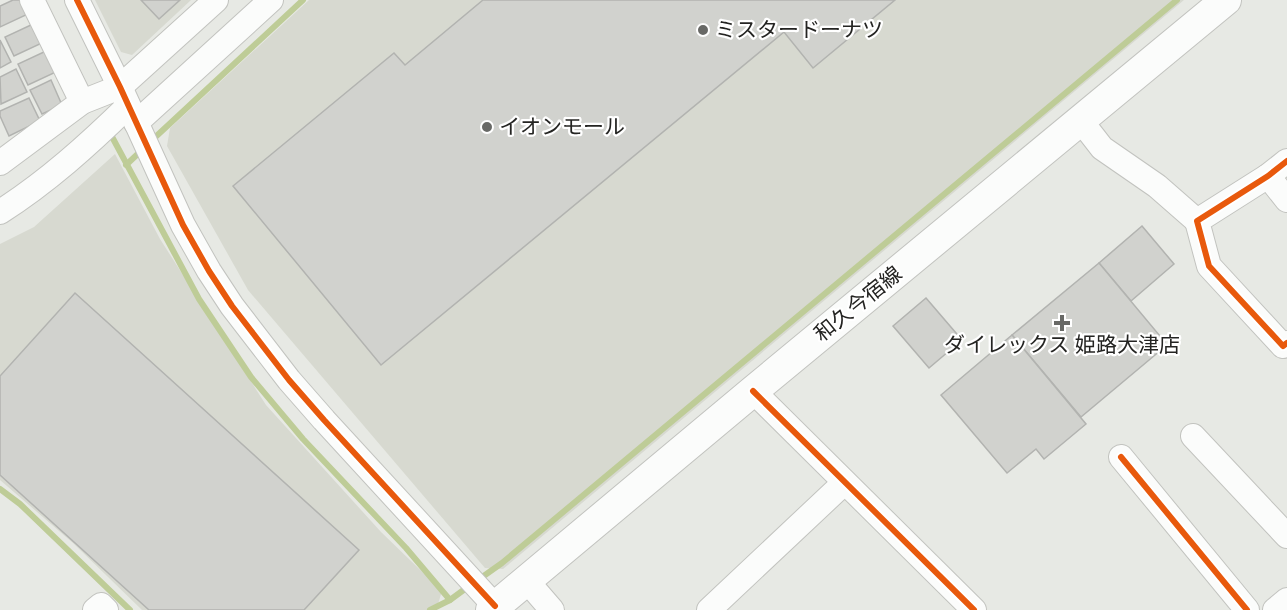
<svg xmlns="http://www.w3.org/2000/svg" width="1287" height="610" font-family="Helvetica,'Noto Sans JP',sans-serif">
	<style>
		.built { fill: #d7d9d0 }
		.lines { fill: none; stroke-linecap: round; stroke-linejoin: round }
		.stream { stroke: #becc97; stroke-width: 6 }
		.building { fill: #d1d2ce; stroke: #b2b3b0; stroke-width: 1.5 }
		.minor-casing { stroke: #c2c3bf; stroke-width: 26 }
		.major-casing { stroke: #c2c3bf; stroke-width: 32 }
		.minor { stroke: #fbfcfb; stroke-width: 24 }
		.major { stroke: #fbfcfb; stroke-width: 30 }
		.cycleway-casing { stroke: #fff; stroke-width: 10 }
		.cycleway { stroke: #e8590c; stroke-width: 6 }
		.poi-dot { fill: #686966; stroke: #fff; stroke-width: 2 }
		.labels { text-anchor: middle; stroke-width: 4.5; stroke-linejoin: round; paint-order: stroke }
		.poi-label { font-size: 21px; fill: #242422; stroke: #fff; text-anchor: start }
		.street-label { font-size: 21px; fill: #242422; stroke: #fff }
	</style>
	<rect width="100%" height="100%" fill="#e7e9e4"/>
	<g class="built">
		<polygon points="95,0 191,0 132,55 121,52"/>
		<polygon points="309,0 1184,0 503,569 485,568 248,290 167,146 170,128"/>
		<polygon points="115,154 160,239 266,405 381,532 442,591 438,604 427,610 142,610 73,543 0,480 0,244 34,227"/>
	</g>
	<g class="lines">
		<g class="stream">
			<polyline points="110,133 199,299 251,377 303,439 406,548 450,600"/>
			<polyline points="150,142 303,0"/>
			<polyline points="126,165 143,149"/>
			<polyline points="0,489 20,504 130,610"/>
			<polyline points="478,580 502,563 1177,0"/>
			<polyline points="430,610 450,600 469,586"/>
		</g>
	</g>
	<g class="building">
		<polygon points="13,0 21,0 28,14 0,27 0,6"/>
		<polygon points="141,0 180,0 159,19"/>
		<polygon points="483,0 895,0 813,68 784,32 381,365 233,186 394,53 405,65"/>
		<polygon points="33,24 42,43 14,56 5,37"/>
		<polygon points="0,40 11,62 0,68"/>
		<polygon points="46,51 56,72 28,85 18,64"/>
		<polygon points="16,69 27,92 1,104 0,77"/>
		<polygon points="51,80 62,105 42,114 30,90"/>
		<polygon points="29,98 40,121 9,136 0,116 0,111"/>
		<polygon points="1142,226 1174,264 1131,301 1099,263"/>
		<polygon points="1099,263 1165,342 1158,347 1161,350 1081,417 1012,335"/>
		<polygon points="75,293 359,550 304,610 149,610 0,475 0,376"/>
		<polygon points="926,298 962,340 929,368 893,326"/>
		<polygon points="1012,335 1086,424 1044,459 1036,449 1007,473 941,395"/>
	</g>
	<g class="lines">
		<g class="minor-casing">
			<g id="minor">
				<polyline points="32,0 82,102"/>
				<polyline points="77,0 120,87 183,225 209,271 232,306 289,380 324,420 495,606"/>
				<polyline points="1081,121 1102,148 1157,186 1197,221"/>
				<polyline points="136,123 271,0"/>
				<polyline points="1287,161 1268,176 1197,221 1209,266 1283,346 1287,343"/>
				<polyline points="0,163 82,102 120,87 216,0"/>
				<polyline points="1268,176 1287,200"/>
				<path d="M 0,212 C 47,182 88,145 128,106"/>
				<polyline points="753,391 974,610"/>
				<polyline points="1193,436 1287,536"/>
				<polyline points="1121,457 1247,610"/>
				<polyline points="527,581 552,610"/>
				<polyline points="95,610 101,605 106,610"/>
				<polyline points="709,610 844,483"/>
				<polyline points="1275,610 1287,600"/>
			</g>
		</g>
		<g class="major-casing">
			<polyline id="major" points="491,610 753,391 1226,0"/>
		</g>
		<use href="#minor" class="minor"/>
		<use href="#major" class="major"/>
		<g class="cycleway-casing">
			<g id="cycleway">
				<polyline points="77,0 120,87 183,225 209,271 232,306 289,380 324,420 495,606"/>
				<polyline points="1287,161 1268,176 1197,221 1209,266 1283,346 1287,343"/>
				<polyline points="753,391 974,610"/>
				<polyline points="1121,457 1247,610"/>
			</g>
		</g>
		<use href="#cycleway" class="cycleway"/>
	</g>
	<g class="poi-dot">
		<circle cx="703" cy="30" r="6"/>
		<circle cx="487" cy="127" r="6"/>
		<path d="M1059 314h6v6h6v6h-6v6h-6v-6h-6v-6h6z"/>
	</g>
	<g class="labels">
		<g class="poi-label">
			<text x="715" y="37">ミスタードーナツ</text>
			<text x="499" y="134">イオンモール</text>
			<text x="1062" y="352" text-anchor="middle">ダイレックス 姫路大津店</text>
		</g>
		<g class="street-label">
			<text transform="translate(858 304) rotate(-39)" y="7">和久今宿線</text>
		</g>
	</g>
</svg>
